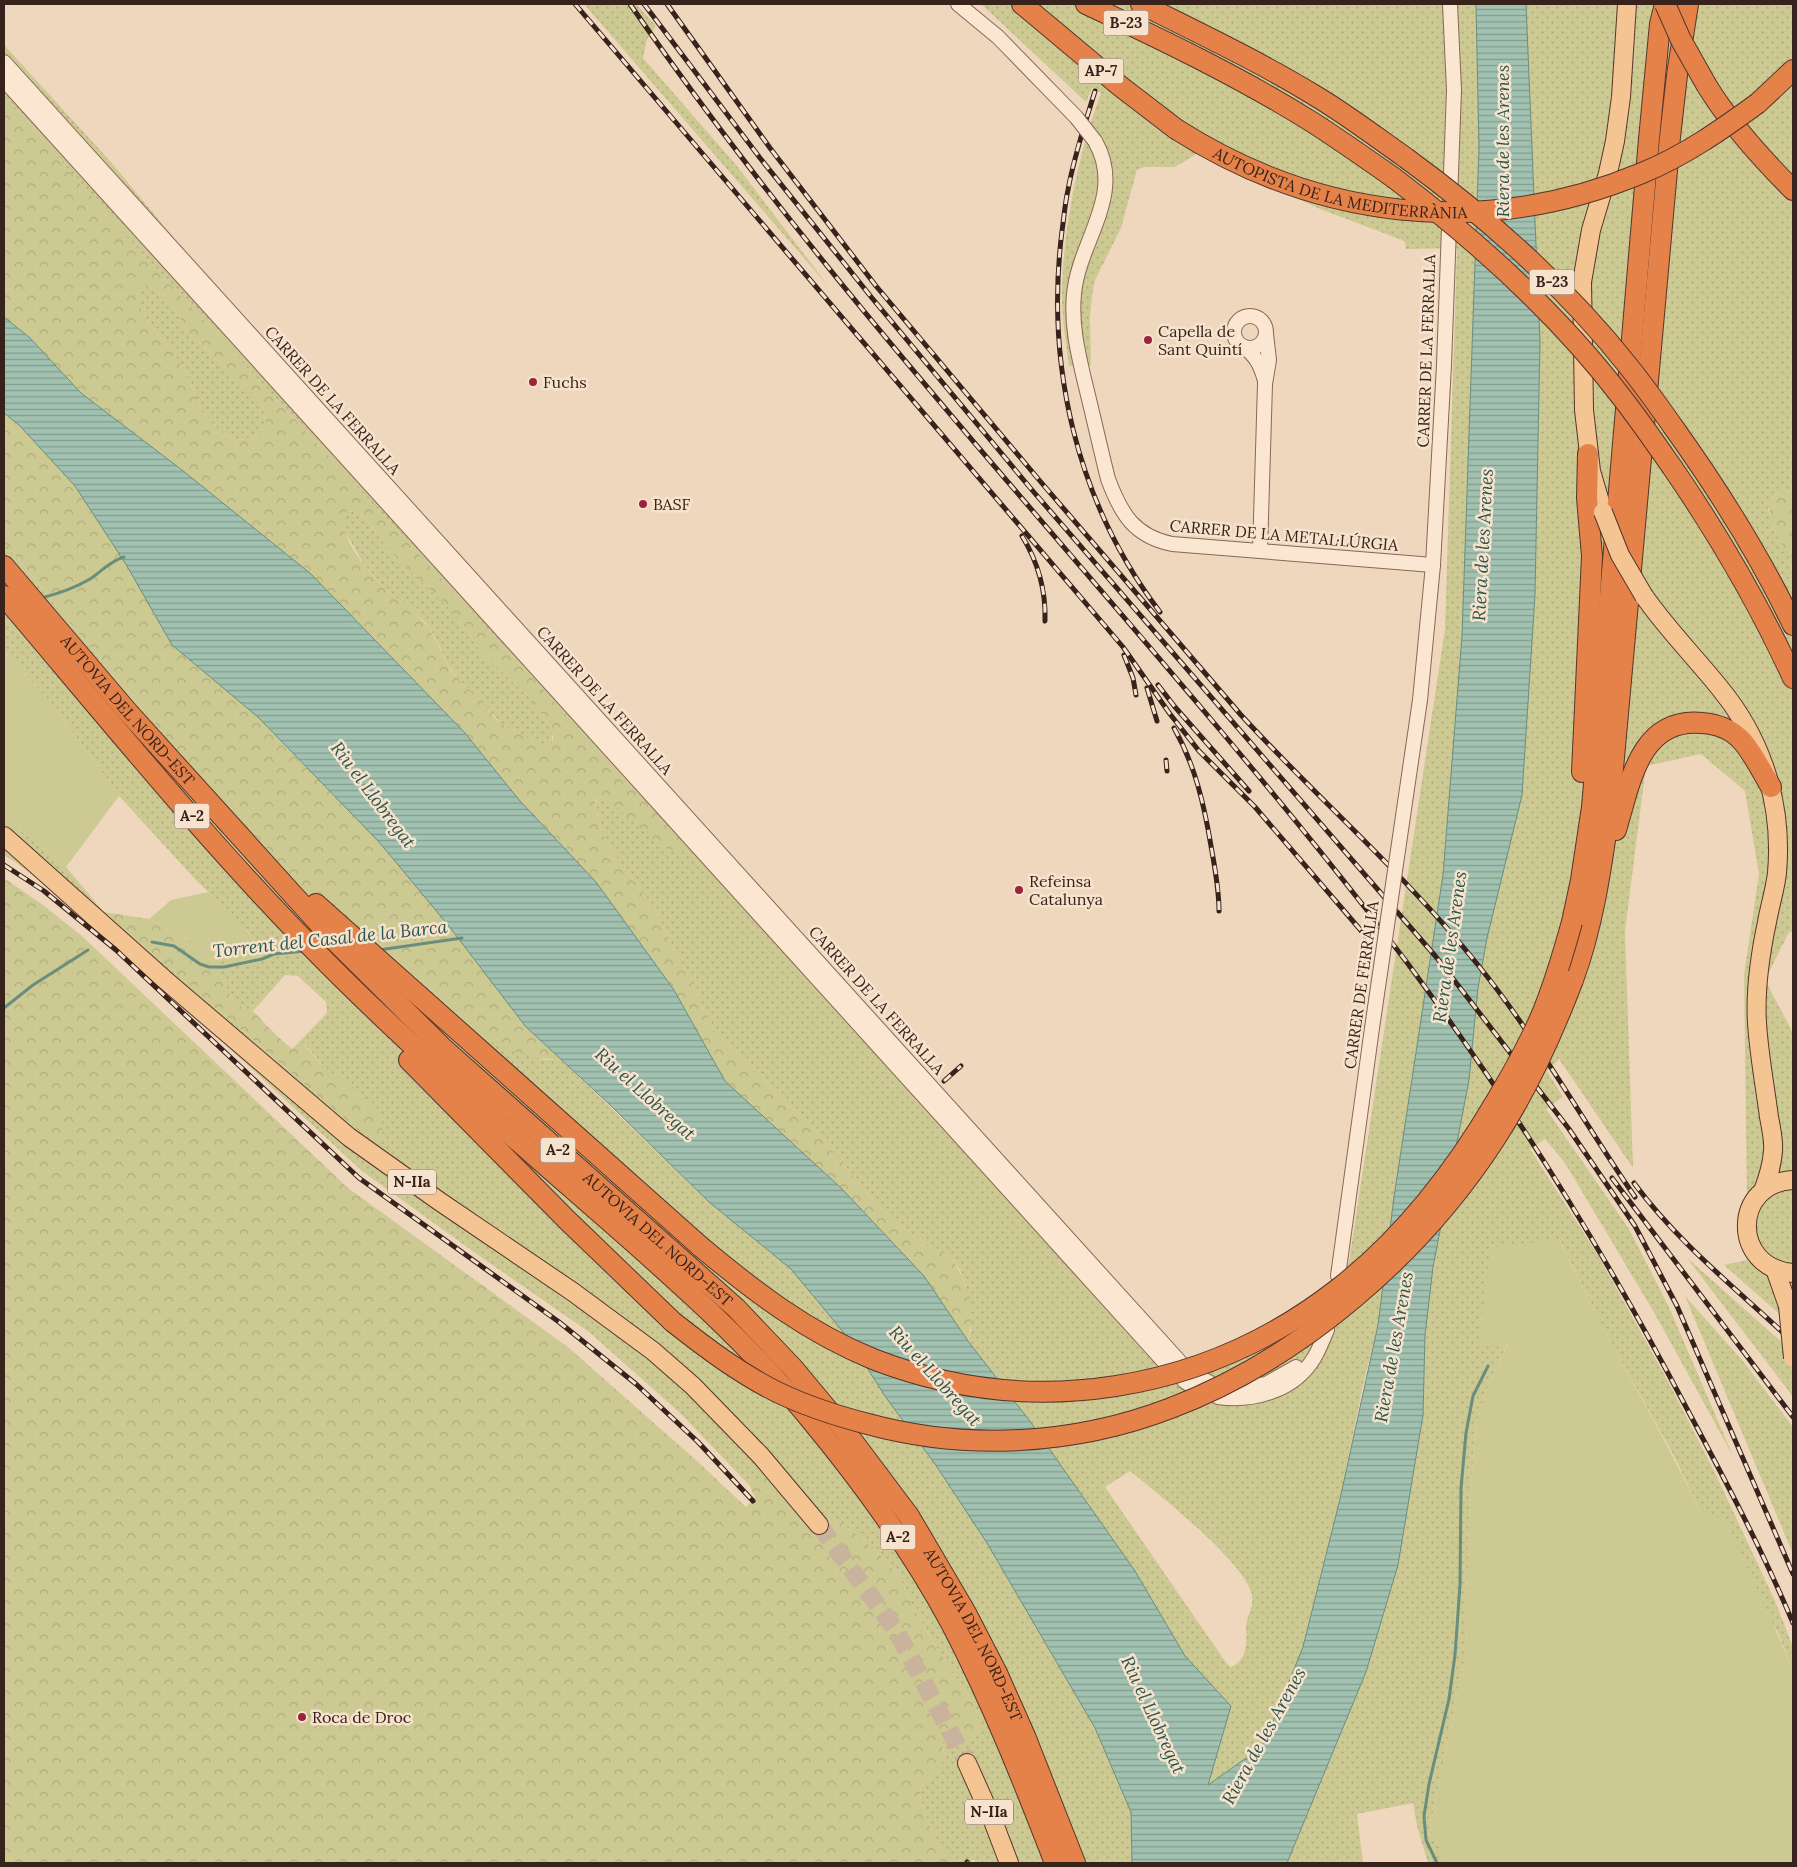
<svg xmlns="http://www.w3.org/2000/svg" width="1797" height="1867" font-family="Lora,serif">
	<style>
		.grass { fill: url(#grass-dots); fill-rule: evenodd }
		.forest { fill: url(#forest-crowns); fill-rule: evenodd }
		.garden { fill: #cdc992 }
		.water { fill: url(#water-rules); stroke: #698e7e }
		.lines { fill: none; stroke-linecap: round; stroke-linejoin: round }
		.stream { stroke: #698e7e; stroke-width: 3 }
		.major-tunnel { stroke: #cab39d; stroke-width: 18; stroke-dasharray: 18 9; stroke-linecap: butt }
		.minor-casing { stroke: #886756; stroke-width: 16 }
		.major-casing { stroke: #55362b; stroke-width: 20 }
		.highway-casing { stroke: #55362b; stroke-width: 22 }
		.minor { stroke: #fae6d1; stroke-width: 14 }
		.major { stroke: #f5c493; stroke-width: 18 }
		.highway { stroke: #e48249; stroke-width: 20 }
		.rail-casing { stroke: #37231b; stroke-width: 5 }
		.rail { stroke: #f7e3cd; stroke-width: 3; stroke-dasharray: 9; stroke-linecap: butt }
		.minor-bridge-casing { stroke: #886756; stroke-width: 16; stroke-linecap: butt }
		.major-bridge-casing { stroke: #55362b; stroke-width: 20; stroke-linecap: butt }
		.highway-bridge-casing { stroke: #55362b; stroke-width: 22; stroke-linecap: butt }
		.minor-bridge { stroke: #fae6d1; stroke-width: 14 }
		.major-bridge { stroke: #f5c493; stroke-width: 18 }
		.highway-bridge { stroke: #e48249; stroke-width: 20 }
		.poi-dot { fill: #99243b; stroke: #f7e3cd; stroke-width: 2 }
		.labels { text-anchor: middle; stroke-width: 5; stroke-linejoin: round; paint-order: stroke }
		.shield { fill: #f7e3cd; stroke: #715d50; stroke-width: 1 }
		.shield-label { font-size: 15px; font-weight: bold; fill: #37231b }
		.street-label { font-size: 16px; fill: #37231b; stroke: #f7e3cd }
		.poi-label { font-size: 16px; fill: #37231b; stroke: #f7e3cd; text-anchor: start }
		.water-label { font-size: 18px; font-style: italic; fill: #2a574c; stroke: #f7e3cd }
	</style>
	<defs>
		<pattern id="grass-dots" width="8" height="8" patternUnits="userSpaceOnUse" patternTransform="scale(1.25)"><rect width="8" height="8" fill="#cdc992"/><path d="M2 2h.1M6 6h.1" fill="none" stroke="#b1ac7d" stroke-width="1.8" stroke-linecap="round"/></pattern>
		<pattern id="forest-crowns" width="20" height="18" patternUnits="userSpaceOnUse" patternTransform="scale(1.25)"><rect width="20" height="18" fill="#cdc992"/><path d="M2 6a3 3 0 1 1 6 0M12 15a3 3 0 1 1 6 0" fill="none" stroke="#b1ac7d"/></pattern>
		<pattern id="water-rules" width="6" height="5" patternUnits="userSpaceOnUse" patternTransform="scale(1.25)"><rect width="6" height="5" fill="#a1c1b1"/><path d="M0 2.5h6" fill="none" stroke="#849c8f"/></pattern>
	</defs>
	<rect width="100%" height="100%" fill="#efd7be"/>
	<g class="grass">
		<polygon points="584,4 636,4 656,26 647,39 643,58 737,166 829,287"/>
		<path d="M 981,4 L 1476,4 L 1479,148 L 1462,636 L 1443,875 L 1394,1197 L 1378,1325 L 1363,1385 L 1340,1499 L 1303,1647 L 1263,1746 L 1207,1786 L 1231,1706 L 1185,1656 L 1135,1571 L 1029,1420 L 968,1341 L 971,1330 L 966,1286 L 960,1270 L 953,1260 L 907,1231 L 881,1209 L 817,1133 L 812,1125 L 775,1094 L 760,1073 L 716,1033 L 653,907 L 608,845 L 595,809 L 597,799 L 601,798 L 611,802 L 661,846 L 671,850 L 689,848 L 112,221 L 4,94 L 4,45 L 110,161 L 183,249 L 309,391 L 1184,1359 L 1226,1345 L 1283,1314 L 1342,1276 L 1349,1262 L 1445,629 L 1457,248 L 1406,249 L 1405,242 L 1402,240 L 1320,209 L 1198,153 L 1175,167 L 1144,167 L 1137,170 L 1121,228 L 1095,280 L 1092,295 L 1090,317 L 1091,365 L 1069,366 C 1066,341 1061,314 1062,289 C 1064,223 1078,155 1101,93 L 1092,88 L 1086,102 ZM 1130,1471 C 1158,1494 1245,1562 1252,1595 C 1254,1607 1246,1617 1246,1628 C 1247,1644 1247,1660 1231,1667 L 1227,1664 L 1105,1487 Z"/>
		<path d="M 1526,4 L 1793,4 L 1793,494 L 1785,490 L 1768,509 L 1774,530 L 1793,559 L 1793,931 L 1789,932 L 1765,980 L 1793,1033 L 1793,1326 L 1724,1265 L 1747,1260 C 1736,1238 1733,1220 1747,1198 L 1744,975 L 1759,874 L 1745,791 L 1701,754 L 1646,766 L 1625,931 L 1633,1168 L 1559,1059 L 1547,1071 L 1563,1097 L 1546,1109 L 1629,1229 L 1668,1305 L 1733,1456 L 1655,1314 L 1565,1163 L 1545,1139 L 1530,1149 L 1599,1257 L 1670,1385 L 1716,1475 L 1775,1601 L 1793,1647 L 1793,1669 L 1777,1631 L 1700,1511 L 1676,1460 L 1601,1324 L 1559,1239 L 1478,1345 L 1508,1343 L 1487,1389 L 1475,1429 L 1469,1521 L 1466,1653 L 1430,1827 L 1446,1863 L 1428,1863 L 1417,1826 L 1413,1803 L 1357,1814 L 1363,1863 L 1287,1863 L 1366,1672 L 1398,1565 L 1423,1415 L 1425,1335 L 1433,1267 L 1469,1080 L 1478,988 L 1487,938 L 1522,795 L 1535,595 L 1540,341 Z"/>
		<path d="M 142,284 L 167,297 L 188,332 L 257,397 C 268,414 273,436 245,439 C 239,440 233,439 227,436 C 195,413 197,390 178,360 C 167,343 151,329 142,311 C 138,304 138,295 138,288 Z"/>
		<polygon points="348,511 358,513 364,517 391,552 444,603 456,615 483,654 529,697 550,726 552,731 552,743 547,746 522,736 503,725 492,714 481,700 459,680 448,665 434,635 424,621 382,585 364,565 343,528 344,516"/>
		<path d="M 4,542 L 103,663 L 224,804 L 334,924 L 371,937 L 487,1040 L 545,1060 L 560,1059 L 709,1202 L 791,1269 L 848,1338 L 887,1399 L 935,1464 L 987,1543 L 1095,1728 L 1131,1812 L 1132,1863 L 976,1863 L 974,1860 L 965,1863 L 954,1863 C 951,1861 948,1858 945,1855 C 938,1846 918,1802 920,1791 C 924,1776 941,1775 944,1756 C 945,1749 941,1740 941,1733 L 947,1729 L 954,1731 L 979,1723 L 975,1706 L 933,1642 L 912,1605 L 903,1584 L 894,1571 L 883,1558 L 858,1535 L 829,1515 L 809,1522 L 802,1520 L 777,1487 L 765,1479 L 758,1481 L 758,1488 L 749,1478 L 750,1486 L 679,1412 L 589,1332 L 471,1250 L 362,1171 L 130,956 L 69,903 L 14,861 L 4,855 L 4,814 L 10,822 L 66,867 L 104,912 L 359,1131 L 380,1118 L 372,1103 L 325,1068 L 301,1040 L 327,1013 L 326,1002 L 298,976 L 285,975 L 253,1011 L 235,1004 L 211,958 L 234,964 L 251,965 L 258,959 L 259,953 L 248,931 L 195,879 L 119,796 L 48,699 L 4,652 Z"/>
		<polygon points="1687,1258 1793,1352 1793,1397 1782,1382"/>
		<polygon points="1685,1296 1742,1360 1793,1427 1793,1554"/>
	</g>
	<g class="forest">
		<path d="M 4,94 L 112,221 L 690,849 L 670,850 L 661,846 L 611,803 L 601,798 L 596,799 L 595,809 L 608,845 L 653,907 L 716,1033 L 760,1073 L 775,1094 L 812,1125 L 817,1133 L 881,1209 L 907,1231 L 953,1260 L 962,1276 L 970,1298 L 972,1317 L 968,1341 L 924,1276 L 842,1189 L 725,1081 L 674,990 L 596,882 L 520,801 L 465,733 L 311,574 L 182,470 L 81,393 L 30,338 L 4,317 ZM 142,284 L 167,297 L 188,332 L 257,397 C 268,414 273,436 245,439 C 239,440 233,439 227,436 C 195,413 197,390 178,360 C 167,343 151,329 142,311 C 139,304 139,295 138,288 ZM 348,511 L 358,513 L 364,517 L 391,552 L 456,615 L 483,654 L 529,697 L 550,726 L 553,737 L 552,743 L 547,745 C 529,739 508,731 494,717 C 489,711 485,704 480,699 C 470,689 458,681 450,669 C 440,653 436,634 422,620 C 410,607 395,597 382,585 C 368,572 332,530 348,511 Z"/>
		<path d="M 4,413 L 19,425 L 75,486 L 127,566 L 172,645 L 259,718 L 379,842 L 448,925 L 526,1027 L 560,1059 C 535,1061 510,1051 487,1040 L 371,937 L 334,924 L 224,804 L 103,663 L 4,542 Z"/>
		<path d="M 1775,490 L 1785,490 L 1793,494 L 1793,559 C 1778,539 1760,515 1775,490 Z"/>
		<path d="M 4,878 L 43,905 L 82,936 L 348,1188 L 569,1348 L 697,1461 L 746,1507 L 755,1498 L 750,1486 L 749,1477 L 757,1487 L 758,1481 L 765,1478 C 783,1489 791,1516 809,1522 L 822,1515 L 829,1515 L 858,1535 L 883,1558 L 894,1571 L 903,1584 L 912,1605 L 933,1642 L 975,1706 L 979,1723 L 979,1731 L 976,1737 L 968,1739 L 947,1729 L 941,1733 C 942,1741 944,1749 944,1756 C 944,1773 924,1776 920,1790 C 918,1802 938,1846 945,1855 C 948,1858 951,1861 954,1863 L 4,1863 Z"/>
		<path d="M 104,912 L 149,919 L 191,940 L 211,958 L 235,1004 L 253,1011 L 276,1035 L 292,1049 L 301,1040 C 309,1050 317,1061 327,1069 C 348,1087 394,1105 380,1141 L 359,1131 Z"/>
	</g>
	<g class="garden">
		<polygon points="4,652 48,699 119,796 66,867 10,822 4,814"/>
		<polygon points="208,892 244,926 258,948 259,953 256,963 251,965 234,964 211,958 191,940 149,919 171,900"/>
		<path d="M 1559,1239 C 1602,1332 1656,1419 1700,1511 L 1726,1520 L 1793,1669 L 1793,1863 L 1446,1863 L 1430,1827 L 1466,1653 L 1469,1521 L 1475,1429 L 1487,1389 L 1508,1344 L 1478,1345 L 1491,1248 Z"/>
	</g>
	<polygon class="water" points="1476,4 1526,4 1540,341 1535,595 1522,795 1487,938 1478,988 1469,1080 1433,1267 1425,1335 1423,1415 1398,1565 1366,1672 1287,1863 1132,1863 1131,1812 1095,1728 987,1543 935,1464 887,1399 848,1338 791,1269 709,1202 610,1105 526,1027 448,925 379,842 259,718 172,645 127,566 75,486 19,425 4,413 4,317 30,338 81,393 182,470 311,574 465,733 520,801 596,882 674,990 725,1081 842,1189 924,1276 968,1341 1029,1420 1135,1571 1185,1656 1231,1706 1208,1785 1263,1746 1303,1647 1340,1499 1378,1325 1394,1197 1443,875 1462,636 1479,148"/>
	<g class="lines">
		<g class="stream">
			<path d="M 41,598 C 57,594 75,588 90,579 C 102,571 110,561 124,557"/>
			<polyline points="152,942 174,946 200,964 209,967 224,967 262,959 274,954 306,951"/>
			<polyline points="379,950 462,938"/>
			<polyline points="4,1008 33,985 88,950"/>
			<polyline points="1437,1863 1426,1840 1424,1816 1429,1784 1449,1699 1455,1655 1460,1585 1461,1488 1466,1433 1473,1396 1488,1366"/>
		</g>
		<polyline class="major-tunnel" points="819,1525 895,1629 967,1763"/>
		<g class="minor-casing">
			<g id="minor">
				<polyline points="958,4 998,37 1076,117"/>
				<polyline points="4,62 1180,1362"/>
				<polyline points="4,80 1167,1365"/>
				<path d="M 1095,141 C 1126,195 1079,240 1074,294 C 1071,325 1078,353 1085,383 C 1093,415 1100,447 1108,479 C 1121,514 1134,536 1172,544 L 1433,565"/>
				<circle cx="1250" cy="332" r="16"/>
				<path d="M 1244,347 C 1256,356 1261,366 1265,381"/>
				<polyline points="1260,551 1265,384 1269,360 1266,334"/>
				<polyline points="1420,700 1433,565 1444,365 1454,90 1450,4"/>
				<polyline points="1338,1276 1372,1028"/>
				<polyline points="1198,1377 1209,1382"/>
				<polyline points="1184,1381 1196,1389"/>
				<polyline points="1236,1389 1266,1384 1296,1367"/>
				<path d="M 1218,1397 C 1253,1402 1294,1391 1314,1358 C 1319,1350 1323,1339 1327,1330"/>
			</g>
		</g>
		<g class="major-casing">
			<g id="major">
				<polyline points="1603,512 1591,471 1584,410 1582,282 1591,230 1608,173 1615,141 1621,97 1627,4"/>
				<path d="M 1644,596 C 1667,629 1694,656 1719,687 C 1763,740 1783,805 1777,873 C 1775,890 1770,905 1767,922 C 1760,955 1755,990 1757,1023 C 1759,1055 1765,1086 1769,1117 C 1771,1128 1774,1140 1773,1151 C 1772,1165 1768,1178 1763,1191"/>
				<polyline points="4,836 164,979 349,1137 439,1201 573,1292 653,1351 693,1386 761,1456 819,1525"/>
				<path d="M 1793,1180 C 1732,1183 1731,1268 1793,1273"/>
				<polyline points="1775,1269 1788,1306"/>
				<polyline points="967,1763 993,1821 1009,1863"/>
			</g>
		</g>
		<g class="highway-casing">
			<g id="highway">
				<polyline points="1022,4 1120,86 1176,129"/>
				<path d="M 1086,4 C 1163,40 1240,77 1312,122 C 1340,140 1367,159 1394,178"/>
				<path d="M 1141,4 C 1199,33 1258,61 1314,95 C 1346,114 1376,137 1406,158"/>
				<path d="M 1707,86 C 1731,125 1761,158 1793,190"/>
				<polyline points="1758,103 1793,70"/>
				<path d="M 1674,428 C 1719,491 1760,556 1793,625"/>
				<path d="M 1672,467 C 1718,534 1759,604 1793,678"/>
				<path id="s1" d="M 4,566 L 127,711 L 333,939 L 444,1049 L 736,1308 L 793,1368 L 843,1428 L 909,1516 L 966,1613 L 997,1673 L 1025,1736 L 1075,1863"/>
				<path d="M 4,596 C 110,721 214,850 330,966 C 409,1045 492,1119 576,1192 C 658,1264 741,1334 810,1419 C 863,1483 913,1552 952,1625 C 992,1702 1024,1783 1055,1863"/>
				<polyline points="1582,772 1592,556 1587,498 1588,454"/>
				<path d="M 1616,830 C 1630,784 1639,717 1702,723 C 1717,724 1733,730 1743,742 C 1754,755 1762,772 1771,787"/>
				<polyline points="316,904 701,1247"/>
				<polyline points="1572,922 1581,880 1592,807 1649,139 1660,24 1665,4"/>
				<path d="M 1573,980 C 1593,926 1601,869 1609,813 L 1670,137 L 1677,75 L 1688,4"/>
				<polyline points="409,1060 567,1220 673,1322"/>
			</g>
		</g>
		<use href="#minor" class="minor"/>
		<use href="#major" class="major"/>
		<use href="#highway" class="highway"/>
		<g class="rail-casing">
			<g id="rail">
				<polyline points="575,4 1123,647 1170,714 1199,751 1255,807 1370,941"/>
				<path d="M 630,4 C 851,325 1126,603 1366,909 C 1489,1066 1593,1230 1686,1407 C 1724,1478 1762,1549 1793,1623"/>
				<polyline points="644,4 760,158 872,298 1032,490 1437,958 1569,1129 1635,1226 1677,1306 1793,1574"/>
				<path d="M 667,4 L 770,148 L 876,286 L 1040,481 L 1241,715 C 1319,800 1406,875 1478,965 C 1537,1038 1582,1120 1635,1197"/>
				<path d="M 1095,91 C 1085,124 1074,156 1068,190 C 1065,203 1064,217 1062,231 C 1045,366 1077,503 1160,612"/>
				<path d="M 1022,536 C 1038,562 1046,590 1045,621"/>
				<polyline points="1124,655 1133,678 1136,695"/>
				<polyline points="1158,685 1175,707 1249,791"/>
				<polyline points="1147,688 1157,721"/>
				<path d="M 1174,728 C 1195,765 1204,804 1211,846 C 1215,868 1219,889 1219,911"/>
				<polyline points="1166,760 1167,771"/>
				<polyline points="4,865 44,891 116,950 359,1178 559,1322 636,1384 698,1442 753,1501"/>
				<polyline points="944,1081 961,1066"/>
				<polyline points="1612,1178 1793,1417"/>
				<path d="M 1634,1183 C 1679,1244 1738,1290 1793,1342"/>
				<polyline points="967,1862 968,1863"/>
			</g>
		</g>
		<use href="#rail" class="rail"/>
		<g class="minor-bridge-casing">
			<g id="minor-bridge">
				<polyline points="1076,117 1095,141"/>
				<polyline points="1372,1028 1420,700"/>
			</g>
		</g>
		<g class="major-bridge-casing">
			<g id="major-bridge">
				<polyline points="1603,512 1620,555 1644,596"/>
				<polyline points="1788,1306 1793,1358"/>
			</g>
		</g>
		<g class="highway-bridge-casing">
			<g id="highway-bridge">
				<polyline points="1665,4 1681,40 1707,86"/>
				<path id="s2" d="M 1176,129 C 1319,220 1484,239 1642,173 C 1684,156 1721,130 1758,103"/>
				<path d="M 1406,158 C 1488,218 1566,287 1629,367 C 1645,387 1660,408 1674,428"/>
				<path d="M 1394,178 C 1477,241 1560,316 1623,399 C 1640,421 1656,444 1672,467"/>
				<path d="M 701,1247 C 755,1292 807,1332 873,1359 C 1032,1421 1205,1393 1339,1288 C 1403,1238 1455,1171 1496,1101 C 1514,1071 1531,1041 1544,1009 C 1555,981 1564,951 1572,922"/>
				<path d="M 673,1322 C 706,1348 739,1373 777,1392 C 806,1406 837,1416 868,1424 C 967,1451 1075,1445 1171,1408 C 1300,1359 1420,1255 1495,1139 C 1527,1090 1552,1035 1573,980"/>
			</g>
		</g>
		<use href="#minor-bridge" class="minor-bridge"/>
		<use href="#major-bridge" class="major-bridge"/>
		<use href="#highway-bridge" class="highway-bridge"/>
	</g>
	<g class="poi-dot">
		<circle cx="1148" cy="340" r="5"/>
		<circle cx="533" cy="382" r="5"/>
		<circle cx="643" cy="504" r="5"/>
		<circle cx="1019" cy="890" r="5"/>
		<circle cx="302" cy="1717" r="5"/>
	</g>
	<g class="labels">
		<g class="shield">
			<rect x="1103.5" y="10.5" width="45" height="25" rx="4"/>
			<rect x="1078.5" y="58.5" width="45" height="25" rx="4"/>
			<rect x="1529.5" y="269.5" width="45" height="25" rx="4"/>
			<rect x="174.5" y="803.5" width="35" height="25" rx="4"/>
			<rect x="540.5" y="1137.5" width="35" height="25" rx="4"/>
			<rect x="388" y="1169.5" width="48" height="25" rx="4"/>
			<rect x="880.5" y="1524.5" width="35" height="25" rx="4"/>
			<rect x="965" y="1799.5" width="48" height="25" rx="4"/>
		</g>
		<g class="shield-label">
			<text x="1126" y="28">B-23</text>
			<text x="1101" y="76">AP-7</text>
			<text x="1552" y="287">B-23</text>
			<text x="192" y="821">A-2</text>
			<text x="558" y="1155">A-2</text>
			<text x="412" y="1187">N-IIa</text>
			<text x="898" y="1542">A-2</text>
			<text x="989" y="1817">N-IIa</text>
		</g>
		<g class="street-label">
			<text dy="6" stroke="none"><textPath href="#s2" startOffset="176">AUTOPISTA DE LA MEDITERRÀNIA</textPath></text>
			<text transform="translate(1426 351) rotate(-88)" y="6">CARRER DE LA FERRALLA</text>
			<text transform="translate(333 400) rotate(48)" y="6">CARRER DE LA FERRALLA</text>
			<text transform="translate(1284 535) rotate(5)" y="6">CARRER DE LA METAL·LÚRGIA</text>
			<text transform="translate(605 700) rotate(48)" y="6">CARRER DE LA FERRALLA</text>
			<text dy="6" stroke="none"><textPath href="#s1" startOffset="190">AUTOVIA DEL NORD-EST</textPath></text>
			<text transform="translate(1361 985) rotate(-82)" y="6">CARRER DE FERRALLA</text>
			<text transform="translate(877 1000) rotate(48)" y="6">CARRER DE LA FERRALLA</text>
			<text dy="6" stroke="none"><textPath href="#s1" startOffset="940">AUTOVIA DEL NORD-EST</textPath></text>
			<text dy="6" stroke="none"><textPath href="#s1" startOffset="1450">AUTOVIA DEL NORD-EST</textPath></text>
		</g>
		<g class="poi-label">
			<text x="1158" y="337">Capella de<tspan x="1158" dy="18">Sant Quintí</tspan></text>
			<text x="543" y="388">Fuchs</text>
			<text x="653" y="510">BASF</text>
			<text x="1029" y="887">Refeinsa<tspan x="1029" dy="18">Catalunya</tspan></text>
			<text x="312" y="1723">Roca de Droc</text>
		</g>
		<g class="water-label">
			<text transform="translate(1503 141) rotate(-90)" y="6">Riera de les Arenes</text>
			<text transform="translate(1483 545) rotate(-87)" y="6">Riera de les Arenes</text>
			<text transform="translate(373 795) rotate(53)" y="6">Riu el Llobregat</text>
			<text transform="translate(330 939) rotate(-6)" y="6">Torrent del Casal de la Barca</text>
			<text transform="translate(1450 947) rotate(-82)" y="6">Riera de les Arenes</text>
			<text transform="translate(645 1094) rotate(42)" y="6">Riu el Llobregat</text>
			<text transform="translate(1394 1347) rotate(-80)" y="6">Riera de les Arenes</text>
			<text transform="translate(935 1376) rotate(48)" y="6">Riu el Llobregat</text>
			<text transform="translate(1153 1715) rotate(65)" y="6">Riu el Llobregat</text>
			<text transform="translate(1264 1736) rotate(-61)" y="6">Riera de les Arenes</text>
		</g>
	</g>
	<rect width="1797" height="1867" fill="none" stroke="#37231b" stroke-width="10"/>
</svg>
